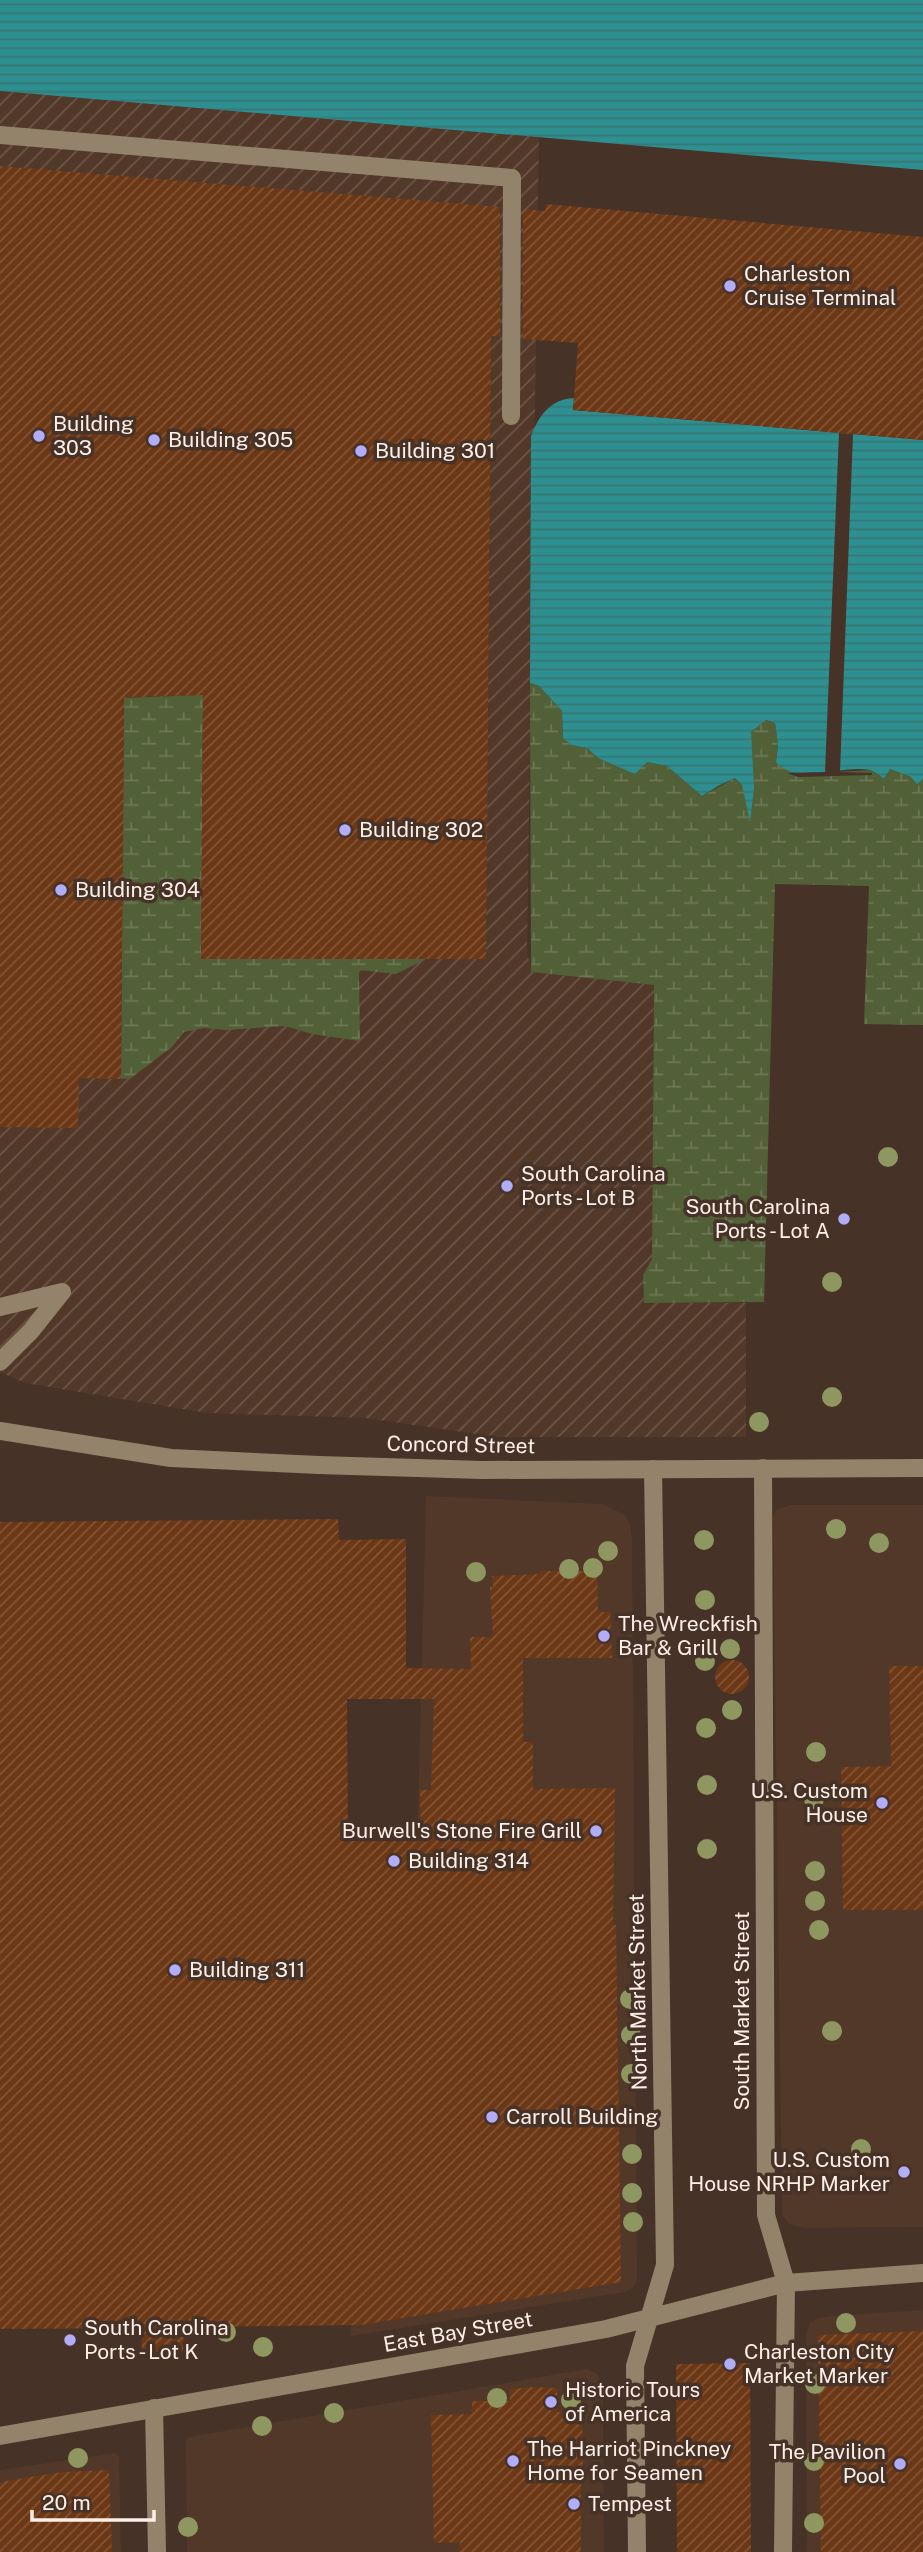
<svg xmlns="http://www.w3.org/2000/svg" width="923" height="2552" font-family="'Public Sans',sans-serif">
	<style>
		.built { fill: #523829 }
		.industrial { fill: url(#industrial-furrows) }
		.wetland { fill: url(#wetland-marsh) }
		.water { fill: url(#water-rules) }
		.pier { fill: #463227 }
		.building { fill: url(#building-hatch); fill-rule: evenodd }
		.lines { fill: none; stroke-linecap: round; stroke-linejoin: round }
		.minor { stroke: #93836b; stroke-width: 18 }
		.tree { fill: #8f9761 }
		.poi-dot { fill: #b2adf9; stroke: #463227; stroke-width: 2.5 }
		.labels { text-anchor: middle; stroke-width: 7; stroke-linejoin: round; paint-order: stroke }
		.poi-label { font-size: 21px; fill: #fef0e9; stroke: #463227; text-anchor: start }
		.street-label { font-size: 21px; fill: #fef0e9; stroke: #463227 }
	</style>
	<defs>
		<pattern id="industrial-furrows" width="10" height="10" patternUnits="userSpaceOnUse" patternTransform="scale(1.75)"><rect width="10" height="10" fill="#523829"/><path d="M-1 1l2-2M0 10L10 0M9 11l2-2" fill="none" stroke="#6c5548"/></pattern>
		<pattern id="wetland-marsh" width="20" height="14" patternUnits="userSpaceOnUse" patternTransform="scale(1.75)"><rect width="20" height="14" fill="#526038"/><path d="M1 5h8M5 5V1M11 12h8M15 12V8" fill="none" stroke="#6c7755"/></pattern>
		<pattern id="water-rules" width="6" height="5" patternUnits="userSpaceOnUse" patternTransform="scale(1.75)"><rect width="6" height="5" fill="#2d8f8f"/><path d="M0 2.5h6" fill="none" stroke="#387675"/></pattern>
		<pattern id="building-hatch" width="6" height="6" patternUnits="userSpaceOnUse" patternTransform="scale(1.75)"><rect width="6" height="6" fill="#6c3715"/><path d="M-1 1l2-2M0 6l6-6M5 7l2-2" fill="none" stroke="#825437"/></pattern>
	</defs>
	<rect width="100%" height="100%" fill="#463227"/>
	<g class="built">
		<polygon points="426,1496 603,1504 625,1515 630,1524 632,1538 637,2280 634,2287 625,2292 351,2336 340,1894 416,1892"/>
		<polygon points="791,1505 923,1505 923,2227 804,2228 789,2224 782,2214 773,1517 776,1510"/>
		<polygon points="923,2310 923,2552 807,2552 806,2335 810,2323 818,2318 831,2316"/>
		<polygon points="587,2369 598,2374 603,2387 604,2552 187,2552 186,2440 189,2437"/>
		<polygon points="115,2453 119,2457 121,2552 0,2552 0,2470"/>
	</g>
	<polygon class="industrial" points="0,91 539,137 527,952 532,972 654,985 652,1259 643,1275 644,1303 746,1303 746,1437 497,1437 366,1418 207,1413 25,1383 0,1372"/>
	<g class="wetland">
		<polygon points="530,683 539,686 562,711 563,738 571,745 587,748 598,758 647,762 667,766 702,796 735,778 742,785 750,817 751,732 765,720 775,723 778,745 776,762 798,774 871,770 884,779 890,769 911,777 917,785 923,779 923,1025 864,1024 869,886 775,884 764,1302 644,1303 643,1275 652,1259 654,985 531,972"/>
		<polygon points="203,695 201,958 426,959 396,974 359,970 360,1041 312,1034 285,1026 226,1030 204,1028 184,1032 172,1047 131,1078 121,1079 124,698"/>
	</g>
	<g class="water">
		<polygon points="0,0 923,0 923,170 0,91"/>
		<path d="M 574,398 L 573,410 L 923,440 L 923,779 L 917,785 L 911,777 L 890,769 L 884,779 C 880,776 874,771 870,770 C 841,764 798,787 776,762 L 778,745 L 775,723 L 766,720 L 751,732 L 754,788 L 750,822 L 742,785 L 735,778 L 718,786 L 702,796 L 667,766 L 647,762 L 635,774 L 598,758 L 587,748 L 571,745 L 563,738 L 562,711 L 539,686 L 530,683 L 531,436 C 539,416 550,399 574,398 Z"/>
	</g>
	<polygon class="pier" points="839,433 853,434 840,772 872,773 872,775 798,777 787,773 825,772"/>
	<g class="building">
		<polygon points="0,166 500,207 500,337 491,336 486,959 201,959 203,695 124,697 121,1079 79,1078 78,1128 0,1127"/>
		<polygon points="546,204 923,237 923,440 573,410 578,343 523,339 523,209 545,211"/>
		<path d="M 338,1519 L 339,1540 L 406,1539 L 406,1668 L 471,1669 L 470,1637 L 493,1637 L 490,1587 L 493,1587 L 492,1576 L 540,1574 L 540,1571 L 597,1571 L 598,1612 L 610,1612 L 612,1658 L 523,1658 L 523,1742 L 533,1742 L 533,1789 L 615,1788 L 613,1925 L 616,1925 L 621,2282 L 361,2325 L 184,2327 L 185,2351 L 142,2352 L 141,2328 L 0,2329 L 0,1522 ZM 347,1699 L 434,1699 L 431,1790 L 420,1790 L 421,1841 L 348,1841 Z"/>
		<circle cx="732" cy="1677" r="17"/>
		<polygon points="889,1666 923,1666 923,1910 843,1910 841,1767 891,1766"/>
		<polygon points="923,2331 923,2552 821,2552 818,2335"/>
		<polygon points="750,2363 751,2552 677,2552 676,2364"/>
		<polygon points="534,2387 557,2388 558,2412 582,2411 583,2478 581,2477 581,2552 459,2552 460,2542 434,2543 431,2415 472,2414 472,2401 510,2401 510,2389"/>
		<polygon points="109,2470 112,2552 0,2552 0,2482 62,2472"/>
	</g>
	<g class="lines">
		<g class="minor">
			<polyline points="0,135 512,178 511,416"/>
			<polyline points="0,1307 62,1292 31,1331 0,1362"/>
			<polyline points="0,1431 171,1458 319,1465 482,1470 923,1468"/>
			<polyline points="763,1468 766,2215 786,2283 783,2552"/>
			<polyline points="154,2408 157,2552"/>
			<polyline points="0,2436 606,2329 786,2283 923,2273"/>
			<polyline points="637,2552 635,2366 665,2265 653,1469"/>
		</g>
	</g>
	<g class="tree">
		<circle cx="888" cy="1157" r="10"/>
		<circle cx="832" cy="1282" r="10"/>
		<circle cx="832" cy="1397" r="10"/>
		<circle cx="759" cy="1422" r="10"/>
		<circle cx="836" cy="1529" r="10"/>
		<circle cx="704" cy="1540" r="10"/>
		<circle cx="879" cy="1543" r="10"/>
		<circle cx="608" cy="1551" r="10"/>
		<circle cx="593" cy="1568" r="10"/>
		<circle cx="569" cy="1569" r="10"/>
		<circle cx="476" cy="1572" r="10"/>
		<circle cx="705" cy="1600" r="10"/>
		<circle cx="730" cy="1649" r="10"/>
		<circle cx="705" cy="1661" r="10"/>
		<circle cx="732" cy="1710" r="10"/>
		<circle cx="706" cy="1728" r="10"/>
		<circle cx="816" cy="1752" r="10"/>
		<circle cx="707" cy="1785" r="10"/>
		<circle cx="814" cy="1799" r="10"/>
		<circle cx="707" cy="1849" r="10"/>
		<circle cx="815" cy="1871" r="10"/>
		<circle cx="815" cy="1901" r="10"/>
		<circle cx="819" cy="1930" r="10"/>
		<circle cx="630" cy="1999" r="10"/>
		<circle cx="832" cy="2031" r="10"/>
		<circle cx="631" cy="2035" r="10"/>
		<circle cx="631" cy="2074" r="10"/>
		<circle cx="861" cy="2149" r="10"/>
		<circle cx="632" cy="2154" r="10"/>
		<circle cx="632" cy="2193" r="10"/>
		<circle cx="633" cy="2222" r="10"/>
		<circle cx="846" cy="2323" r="10"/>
		<circle cx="226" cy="2332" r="10"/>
		<circle cx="263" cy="2347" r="10"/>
		<circle cx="815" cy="2384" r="10"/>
		<circle cx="497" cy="2398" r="10"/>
		<circle cx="571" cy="2400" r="10"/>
		<circle cx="334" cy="2413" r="10"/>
		<circle cx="262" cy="2426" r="10"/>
		<circle cx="78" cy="2458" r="10"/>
		<circle cx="814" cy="2461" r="10"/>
		<circle cx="814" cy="2523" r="10"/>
		<circle cx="188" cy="2527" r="10"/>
	</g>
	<g class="poi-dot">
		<circle cx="730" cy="286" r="7"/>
		<circle cx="39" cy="436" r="7"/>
		<circle cx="154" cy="440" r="7"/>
		<circle cx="361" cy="451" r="7"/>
		<circle cx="345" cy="830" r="7"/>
		<circle cx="61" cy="890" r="7"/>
		<circle cx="507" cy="1186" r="7"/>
		<circle cx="844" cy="1219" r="7"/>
		<circle cx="604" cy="1636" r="7"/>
		<circle cx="882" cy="1803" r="7"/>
		<circle cx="596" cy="1831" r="7"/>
		<circle cx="394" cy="1861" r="7"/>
		<circle cx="175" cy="1970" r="7"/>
		<circle cx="492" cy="2117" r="7"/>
		<circle cx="904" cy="2172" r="7"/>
		<circle cx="70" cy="2340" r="7"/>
		<circle cx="730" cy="2364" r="7"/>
		<circle cx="551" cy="2402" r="7"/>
		<circle cx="513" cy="2461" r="7"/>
		<circle cx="900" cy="2464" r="7"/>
		<circle cx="574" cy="2504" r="7"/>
	</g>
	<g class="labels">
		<g class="poi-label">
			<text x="744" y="281">Charleston<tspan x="744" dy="24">Cruise Terminal</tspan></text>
			<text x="53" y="431">Building<tspan x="53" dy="24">303</tspan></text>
			<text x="168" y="447">Building 305</text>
			<text x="375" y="458">Building 301</text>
			<text x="359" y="837">Building 302</text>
			<text x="75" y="897">Building 304</text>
			<text x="521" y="1181">South Carolina<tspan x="521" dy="24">Ports - Lot B</tspan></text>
			<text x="830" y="1214" text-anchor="end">South Carolina<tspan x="830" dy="24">Ports - Lot A</tspan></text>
			<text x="618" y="1631">The Wreckfish<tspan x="618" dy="24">Bar &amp; Grill</tspan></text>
			<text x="868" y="1798" text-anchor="end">U.S. Custom<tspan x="868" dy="24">House</tspan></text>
			<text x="582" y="1838" text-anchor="end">Burwell's Stone Fire Grill</text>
			<text x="408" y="1868">Building 314</text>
			<text x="189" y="1977">Building 311</text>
			<text x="506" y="2124">Carroll Building</text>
			<text x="890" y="2167" text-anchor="end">U.S. Custom<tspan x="890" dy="24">House NRHP Marker</tspan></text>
			<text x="84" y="2335">South Carolina<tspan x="84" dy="24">Ports - Lot K</tspan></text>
			<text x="744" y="2359">Charleston City<tspan x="744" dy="24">Market Marker</tspan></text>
			<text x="565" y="2397">Historic Tours<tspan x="565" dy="24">of America</tspan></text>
			<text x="527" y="2456">The Harriot Pinckney<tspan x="527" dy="24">Home for Seamen</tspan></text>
			<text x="886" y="2459" text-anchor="end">The Pavilion<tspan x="886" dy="24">Pool</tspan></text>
			<text x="588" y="2511">Tempest</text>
		</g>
		<g class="street-label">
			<text transform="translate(461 1445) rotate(1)" y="7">Concord Street</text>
			<text transform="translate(638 1992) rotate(-91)" y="7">North Market Street</text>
			<text transform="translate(742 2011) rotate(-90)" y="7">South Market Street</text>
			<text transform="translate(458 2332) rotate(-10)" y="7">East Bay Street</text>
		</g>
	</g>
	<path d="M32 2510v10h122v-10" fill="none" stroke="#fef0e9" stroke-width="3.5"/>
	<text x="42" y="2510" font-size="21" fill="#fef0e9" stroke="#463227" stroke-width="5" paint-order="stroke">20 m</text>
</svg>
